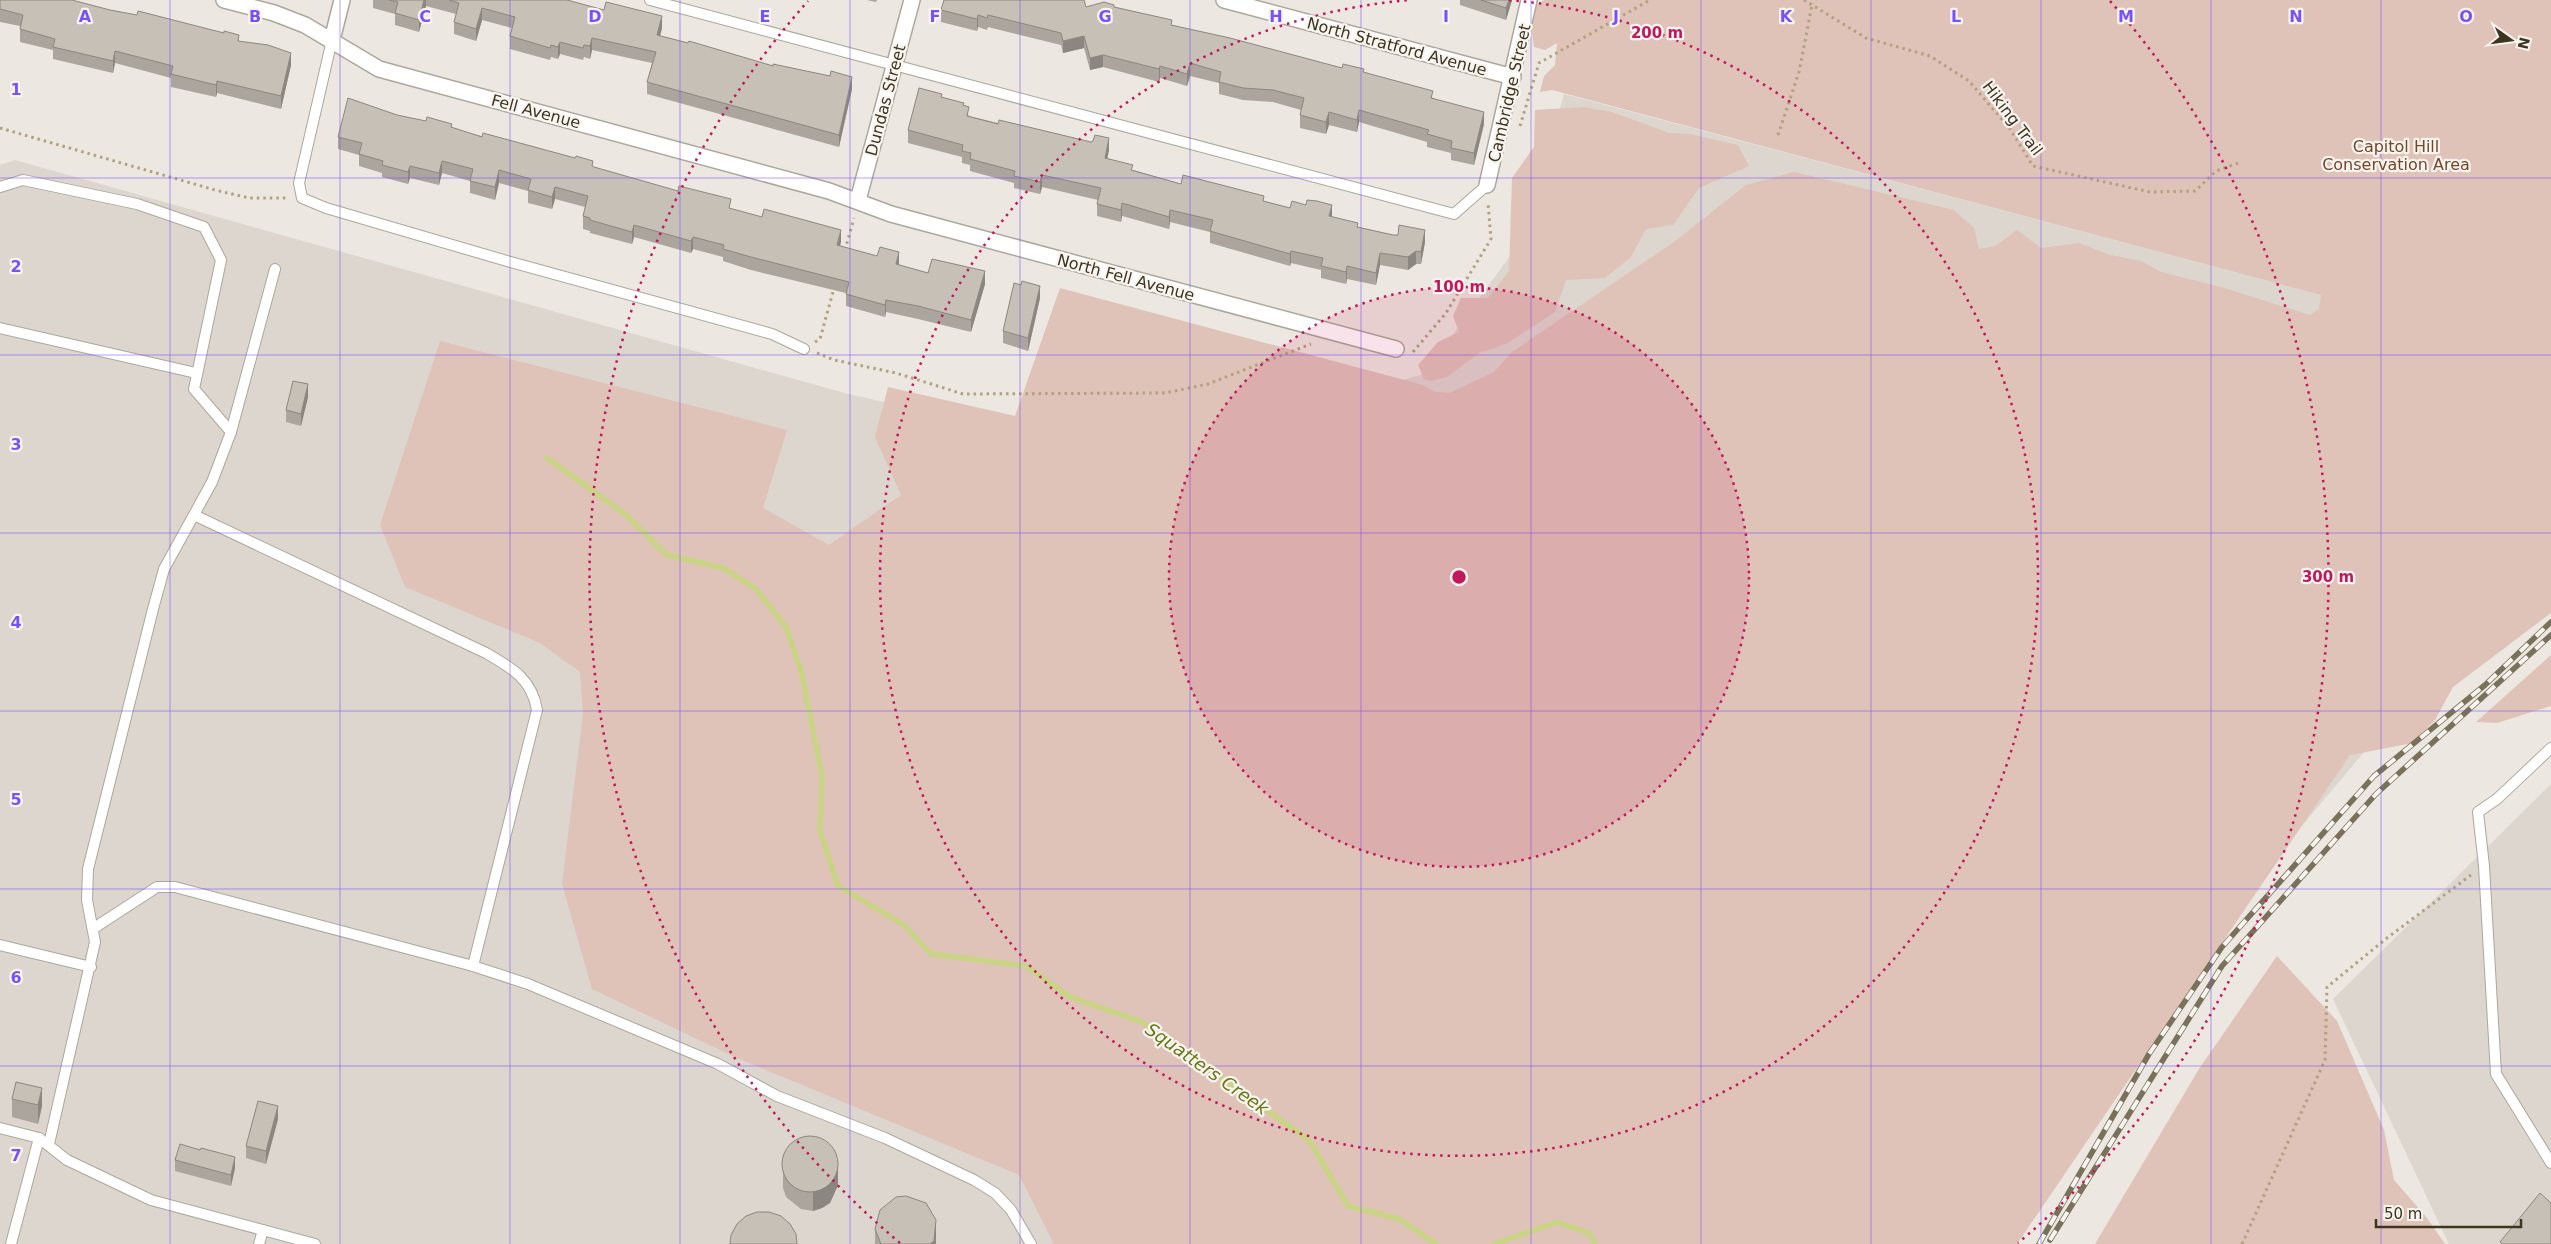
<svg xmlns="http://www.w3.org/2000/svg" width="2551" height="1244" font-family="'DejaVu Sans',sans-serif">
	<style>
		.built { fill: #dcd6ce }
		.green { fill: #dfc2b8 }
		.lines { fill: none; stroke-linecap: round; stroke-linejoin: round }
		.stream { stroke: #c9d585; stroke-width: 5.5 }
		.lane-casing { stroke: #ada79b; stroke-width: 12 }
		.street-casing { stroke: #ada79b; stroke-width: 18 }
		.path { stroke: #b2a17f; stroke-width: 3; stroke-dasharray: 2.5 4; stroke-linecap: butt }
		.lane { stroke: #fff; stroke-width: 10 }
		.street { stroke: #fff; stroke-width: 15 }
		.rail-casing { stroke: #79715a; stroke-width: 5.5 }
		.rail { stroke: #f8f5f1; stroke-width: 4; stroke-dasharray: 11; stroke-linecap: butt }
		.wall { fill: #aba59d }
		.shaded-wall { fill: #8b867f }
		.building { fill: #c7c0b6; stroke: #8b867f }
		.grid { fill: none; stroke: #7851fa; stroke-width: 1; stroke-opacity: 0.55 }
		.ring { fill: none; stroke: #c2185b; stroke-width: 2.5; stroke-dasharray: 2.5 5 }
		.labels { text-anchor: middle; stroke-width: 4.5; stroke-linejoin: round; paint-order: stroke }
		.street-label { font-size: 16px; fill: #3e3520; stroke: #f8f5f1 }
		.park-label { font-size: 16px; fill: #774528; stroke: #f8f5f1 }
		.water-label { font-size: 18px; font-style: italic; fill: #687817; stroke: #f8f5f1 }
		.grid-label { font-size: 16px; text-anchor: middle; font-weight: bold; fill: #7851fa; stroke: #f8f5f1; stroke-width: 4.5; stroke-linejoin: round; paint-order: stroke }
		.centre { fill: #c2185b; stroke: #f8f5f1; stroke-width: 2.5 }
		.ring-label { font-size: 15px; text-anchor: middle; font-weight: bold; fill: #c2185b; stroke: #f8f5f1; stroke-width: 4.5; stroke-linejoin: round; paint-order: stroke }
	</style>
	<rect width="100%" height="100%" fill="#ece7e0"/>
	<g class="built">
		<polygon points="1564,94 2551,356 2375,739 2143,1015 2006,1244 0,1244 0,165 15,160 848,394 1046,438 1262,421 1424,374 1523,238"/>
		<polygon points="2551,784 2551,1244 2449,1244 2333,999"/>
	</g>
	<g class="green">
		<polygon points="1544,0 2551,0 2551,613 2453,687 2435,720 2413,743 2350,755 2017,1244 1054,1244 1019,1175 737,1058 592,989 562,884 583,714 580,672 540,643 405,587 380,525 440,341 787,430 763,508 829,545 901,495 875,437 888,387 1015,416 1060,288 1423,385 1435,392 1450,393 1494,372 1512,352 1674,242 1746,185 1794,172 1954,210 1974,228 1979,249 1995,246 2017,230 2041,248 2079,243 2110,255 2141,261 2161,272 2221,287 2310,315 2319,309 2321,295 1552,90 1540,92 1544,76 1555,65 1557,43 1545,50 1534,47 1531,26 1532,9"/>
		<polygon points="1583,107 1612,112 1669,133 1690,134 1738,145 1749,166 1699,188 1673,225 1646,229 1631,257 1605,278 1566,280 1555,312 1506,344 1479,353 1447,377 1431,381 1424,379 1418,365 1438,342 1459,332 1453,316 1461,298 1488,298 1509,271 1512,178 1534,147 1535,110"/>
		<polygon points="2551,655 2551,706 2497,723 2476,722"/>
		<polygon points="2277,956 2337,1021 2384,1130 2394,1180 2427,1218 2445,1244 2095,1244 2199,1069"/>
	</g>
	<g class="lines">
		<g class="stream">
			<polyline points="547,458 625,514 667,555 723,568 756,589 786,627 802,674 822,776 820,831 838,886 904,925 931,954 1026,966 1068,996 1142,1022 1309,1140 1348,1206 1399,1219 1436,1244"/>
			<polyline points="1494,1244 1557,1222 1589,1233 1595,1244"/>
		</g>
		<g class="lane-casing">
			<g id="lane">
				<polyline points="650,0 1454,214 1487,185"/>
				<polyline points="332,40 299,183 302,198 326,208 507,261 772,334 804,349"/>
				<polyline points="0,187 23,180 137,204 204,227 221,260 194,389 231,432"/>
				<polyline points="0,328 196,373"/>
				<path d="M 194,515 L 486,653 C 512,668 532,679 537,710 L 473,966"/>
				<polyline points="2551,748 2497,799 2478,812 2484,866 2496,1074 2551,1163"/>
				<polyline points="94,928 157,887 175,887 473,966 528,984 718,1064 777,1096 885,1138 974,1180 995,1193 1011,1210 1031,1244"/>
				<polyline points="0,945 91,967"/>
				<polyline points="0,1128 39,1138 67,1160 151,1200 315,1244"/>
				<polyline points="49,1144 95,942 87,900 88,869 153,609 164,569 212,482 231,432 275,269"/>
				<polyline points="11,1244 39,1138"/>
				<polyline points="259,1244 263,1230"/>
			</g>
		</g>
		<g class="street-casing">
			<g id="street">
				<polyline points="224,0 274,13 305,25 379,69 829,191 891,214 1396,349"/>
				<polyline points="1224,0 1513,77"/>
				<polyline points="332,40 342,0"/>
				<polyline points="1487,185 1529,0"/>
				<polyline points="858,200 912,0"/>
			</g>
		</g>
		<g class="path">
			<polyline points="1804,0 1866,38 1930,56 1969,81 2010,129 2033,166 2150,192 2195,191 2216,171 2241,162"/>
			<polyline points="1520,126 1539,63 1650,0"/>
			<polyline points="0,128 215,190 249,198 288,198"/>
			<polyline points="1778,135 1799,72 1812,5"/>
			<polyline points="845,250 854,218"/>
			<polyline points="815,342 820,339 834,288"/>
			<polyline points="1413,352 1446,313 1491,239 1488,203"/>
			<polyline points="817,353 834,360 896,373 963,394 1165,393 1208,384 1311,344"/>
			<polyline points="2242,1244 2325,1060 2327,987 2387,938 2471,875"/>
		</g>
		<use href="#lane" class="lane"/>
		<use href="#street" class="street"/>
		<g class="rail-casing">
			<g id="rail">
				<polyline points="2050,1240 2222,966 2376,794 2551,635"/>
				<polyline points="2039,1244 2149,1054 2222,947 2374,776 2485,685 2551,622"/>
			</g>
		</g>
		<use href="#rail" class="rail"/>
	</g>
	<g class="wall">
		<polygon points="0,0 110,10 239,41 291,65 281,109 217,93 216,97 171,87 171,78 115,63 113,73 53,59 53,50 20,42 20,26 0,22"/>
		<polygon points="373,0 567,0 662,28 660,36 773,66 852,89 839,147 647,94 647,82 652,63 592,50 590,59 584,57 583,60 560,54 558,59 551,57 550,60 510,49 510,36 512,28 482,20 476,41 454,34 454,22 456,14 426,6 419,32 395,25 395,14 373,8"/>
		<polygon points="867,0 877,0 876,2"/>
		<polygon points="1460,0 1512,0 1506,20 1460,5"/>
		<polygon points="1086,7 1114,7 1172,25 1342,68 1364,72 1433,98 1484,124 1474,165 1451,160 1451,153 1427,147 1427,142 1359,122 1357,132 1329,125 1326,134 1300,128 1300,115 1301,110 1273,102 1243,100 1219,94 1219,83 1190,76 1187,86 1160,78 1159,82 1103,67 1090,70 1084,48 1063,53 1061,45 988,27 987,30 978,27 977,31 941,22 941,10"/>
		<polygon points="942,97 964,106 969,116 1109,150 1107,158 1133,170 1181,184 1264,201 1290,208 1332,217 1358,227 1425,242 1421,264 1416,264 1408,270 1380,265 1376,285 1347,279 1346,284 1321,278 1321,270 1291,263 1290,266 1210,243 1210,232 1170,222 1169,229 1122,216 1121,222 1097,216 1097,204 1098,200 1042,187 1040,194 1014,188 1014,183 970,171 970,165 962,163 962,157 908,143 908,130"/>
		<polygon points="397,115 452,128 593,167 841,242 840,246 899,265 928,273 985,284 971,332 918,319 886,312 885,317 846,306 846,293 751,270 723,261 723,257 693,249 691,253 634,237 632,244 590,233 590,231 583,229 583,216 585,207 555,199 552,209 528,203 528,191 499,183 495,200 470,193 470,181 442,173 439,185 410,178 408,184 382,177 382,173 359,166 359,155 338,149 338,137"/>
		<polygon points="1040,298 1028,351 1003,343 1003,331"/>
		<polygon points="308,397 301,426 286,422 286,410"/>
		<polygon points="12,1099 42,1106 38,1124 12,1117"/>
		<polygon points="278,1119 266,1164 246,1158 246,1146"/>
		<polygon points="783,1158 838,1185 830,1203 822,1208 813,1211 801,1209 786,1197 783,1188"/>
		<polygon points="175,1160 235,1168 231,1186 175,1171"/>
		<polygon points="875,1229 936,1238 936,1244 875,1244"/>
	</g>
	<g class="shaded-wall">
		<polygon points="424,0 426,0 426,6 419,32 419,20"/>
		<polygon points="1509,0 1512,0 1506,20 1506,8"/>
		<polygon points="482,8 482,20 476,41 476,29"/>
		<polygon points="978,15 978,27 977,31 977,19"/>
		<polygon points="662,16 662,28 657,47 657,35"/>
		<polygon points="1084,36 1084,48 1063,53 1063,41"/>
		<polygon points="592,38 592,50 590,59 590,46"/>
		<polygon points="560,42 560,54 558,59 558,47"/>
		<polygon points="115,51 115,63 113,73 113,61"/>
		<polygon points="291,53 291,65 281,109 281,96"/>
		<polygon points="1103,55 1103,67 1090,70 1090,58"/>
		<polygon points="1190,63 1190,76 1187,86 1187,74"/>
		<polygon points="1160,66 1160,78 1159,82 1159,69"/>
		<polygon points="852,77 852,89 839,147 839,135"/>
		<polygon points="217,81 217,93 216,97 216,85"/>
		<polygon points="1359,110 1359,122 1357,132 1357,120"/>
		<polygon points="1329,112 1329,125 1326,134 1326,122"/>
		<polygon points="1484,112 1484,124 1474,165 1474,153"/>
		<polygon points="1109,138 1109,150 1105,170 1105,158"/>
		<polygon points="442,161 442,173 439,185 439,173"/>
		<polygon points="410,166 410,178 408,184 408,172"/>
		<polygon points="499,170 499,183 495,200 495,187"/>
		<polygon points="1042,175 1042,187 1040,194 1040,182"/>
		<polygon points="555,187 555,199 552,209 552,197"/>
		<polygon points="1122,203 1122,216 1121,222 1121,210"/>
		<polygon points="1332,205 1332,217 1329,216"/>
		<polygon points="1170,210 1170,222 1169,229 1169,217"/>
		<polygon points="634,225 634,237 632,244 632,232"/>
		<polygon points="841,230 841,242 837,257 837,245"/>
		<polygon points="1425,230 1425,242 1421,264 1421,252"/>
		<polygon points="693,237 693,249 691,253 691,241"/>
		<polygon points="1291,251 1291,263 1290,266 1290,254"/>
		<polygon points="1416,251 1416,264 1408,270 1408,257"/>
		<polygon points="899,252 899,264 896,276 896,264"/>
		<polygon points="1380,253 1380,265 1376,285 1376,273"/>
		<polygon points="1347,266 1347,279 1346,284 1346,272"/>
		<polygon points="985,271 985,284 971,332 971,320"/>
		<polygon points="1040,286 1040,298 1028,351 1028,338"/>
		<polygon points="886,300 886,312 885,317 885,305"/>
		<polygon points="308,384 308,397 301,426 301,414"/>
		<polygon points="42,1088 42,1106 38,1124 38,1105"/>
		<polygon points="278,1106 278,1119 266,1164 266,1151"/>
		<polygon points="235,1157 235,1168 231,1186 231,1175"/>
		<polygon points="838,1167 838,1185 830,1203 822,1208 813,1211 813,1192"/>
		<polygon points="936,1220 936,1244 930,1244"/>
	</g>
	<g class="building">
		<polygon points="0,0 72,0 110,10 137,15 138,11 224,33 224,31 239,35 238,41 268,45 291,53 281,96 217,81 216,85 171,74 173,66 115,51 113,61 53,47 55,39 20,29 23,15 0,9"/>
		<polygon points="389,0 424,0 419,20 395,13 398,2"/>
		<polygon points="449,0 567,0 604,10 606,2 662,16 657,35 688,43 689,41 773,66 773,64 830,76 831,71 852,77 839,135 647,82 656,52 592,38 590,46 584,45 583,48 560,42 558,47 551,45 550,48 510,36 515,17 482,8 476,29 454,22 459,3"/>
		<polygon points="944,0 1084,0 1086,7 1104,2 1114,5 1114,7 1172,20 1171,25 1230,38 1342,68 1343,64 1364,69 1363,72 1433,91 1431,98 1484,112 1474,153 1451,148 1452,141 1427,134 1429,130 1359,110 1357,120 1329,112 1326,122 1300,115 1304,98 1273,90 1243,88 1219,82 1221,72 1190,63 1187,74 1160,66 1159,69 1103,55 1090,58 1084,36 1063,41 1061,33 988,15 987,18 978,15 977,19 941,10"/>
		<polygon points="1481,0 1509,0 1506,8"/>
		<polygon points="919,88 942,94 941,97 964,103 963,105 969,107 967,116 998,124 999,120 1091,142 1093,141 1095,135 1109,138 1105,158 1133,165 1131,170 1181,184 1183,175 1264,196 1263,201 1290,208 1292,201 1306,205 1307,200 1317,201 1332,205 1329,216 1358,223 1357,227 1393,235 1398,235 1399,225 1425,230 1421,252 1416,251 1408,257 1380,253 1376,273 1347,266 1346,272 1321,266 1323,258 1291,251 1290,254 1210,231 1213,220 1170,210 1169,217 1122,203 1121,210 1097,204 1101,188 1042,175 1040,182 1014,176 1015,171 970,159 971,153 962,151 963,145 908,130"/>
		<polygon points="348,98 397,115 426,121 427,117 452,124 451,127 482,137 483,133 575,158 576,156 593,161 592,166 594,167 678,191 679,186 731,199 729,208 762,217 764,209 841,230 837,245 877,256 880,247 899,252 896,264 928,273 932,259 985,271 971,320 918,306 886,300 885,305 846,294 849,282 751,257 723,249 724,245 693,237 691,241 634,225 632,232 590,220 590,218 583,216 588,196 555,187 552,197 528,190 531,179 499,170 495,187 470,181 473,169 442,161 439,173 410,166 408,172 382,165 383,161 359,154 362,143 338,137"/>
		<polygon points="1022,281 1040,286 1028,338 1003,331 1014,283 1021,285"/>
		<polygon points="293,381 308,384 301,414 286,410"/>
		<polygon points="16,1082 42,1088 38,1105 12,1099"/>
		<polygon points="258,1101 278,1106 266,1151 246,1146"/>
		<circle cx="810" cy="1164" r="28"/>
		<polygon points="180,1144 200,1150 201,1148 235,1157 231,1175 175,1160"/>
		<polygon points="2540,1193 2551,1203 2551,1244 2502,1244 2500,1242"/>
		<polygon points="906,1196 926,1203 936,1220 934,1241 930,1244 881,1244 875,1229 880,1210 896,1197"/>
		<polygon points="757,1212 769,1212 781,1216 790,1224 796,1234 797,1244 730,1244 731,1235 737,1224 746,1216"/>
	</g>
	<path class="grid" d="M 170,0 L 170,1244M 340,0 L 340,1244M 510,0 L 510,1244M 680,0 L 680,1244M 850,0 L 850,1244M 1020,0 L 1020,1244M 1190,0 L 1190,1244M 1361,0 L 1361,1244M 1531,0 L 1531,1244M 1701,0 L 1701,1244M 1871,0 L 1871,1244M 2041,0 L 2041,1244M 2211,0 L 2211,1244M 2381,0 L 2381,1244M 0,178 L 2551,178M 0,355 L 2551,355M 0,533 L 2551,533M 0,711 L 2551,711M 0,889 L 2551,889M 0,1066 L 2551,1066"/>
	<circle cx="1459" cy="577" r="290" fill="#c2185b" fill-opacity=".12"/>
	<g class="ring">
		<circle cx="1459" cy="577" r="290"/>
		<path d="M1509 0A579 579 0 1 1 1409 0"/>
		<path d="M900 1243A869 869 0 0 1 808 1M2110 1A869 869 0 0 1 2018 1243"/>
	</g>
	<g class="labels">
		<g class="street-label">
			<text transform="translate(1397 46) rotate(15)" y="6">North Stratford Avenue</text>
			<text transform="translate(1509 93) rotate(-77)" y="6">Cambridge Street</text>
			<text transform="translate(885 100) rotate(-75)" y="6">Dundas Street</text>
			<text transform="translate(536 111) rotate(15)" y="6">Fell Avenue</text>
			<text transform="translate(2013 118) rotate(53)" y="6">Hiking Trail</text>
			<text transform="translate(1126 277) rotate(15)" y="6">North Fell Avenue</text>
		</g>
		<g class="park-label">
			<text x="2396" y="152">Capitol Hill<tspan x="2396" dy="18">Conservation Area</tspan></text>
		</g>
		<g class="water-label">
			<text transform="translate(1207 1069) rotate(35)" y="6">Squatters Creek</text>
		</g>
	</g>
	<g class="grid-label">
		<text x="85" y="22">A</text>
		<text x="255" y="22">B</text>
		<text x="425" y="22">C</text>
		<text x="595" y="22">D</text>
		<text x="765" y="22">E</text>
		<text x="935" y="22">F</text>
		<text x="1105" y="22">G</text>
		<text x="1276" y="22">H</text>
		<text x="1446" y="22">I</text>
		<text x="1616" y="22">J</text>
		<text x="1786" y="22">K</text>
		<text x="1956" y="22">L</text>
		<text x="2126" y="22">M</text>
		<text x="2296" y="22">N</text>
		<text x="2466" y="22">O</text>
		<text x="16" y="95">1</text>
		<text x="16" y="272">2</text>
		<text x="16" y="450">3</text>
		<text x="16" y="628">4</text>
		<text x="16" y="805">5</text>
		<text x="16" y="983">6</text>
		<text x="16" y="1161">7</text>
	</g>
	<circle cx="1459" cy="577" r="8" class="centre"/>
	<g class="ring-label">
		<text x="1657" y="38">200 m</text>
		<text x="1459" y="292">100 m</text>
		<text x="2328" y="582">300 m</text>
	</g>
	<g transform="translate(2511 40) rotate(104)" stroke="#f8f5f1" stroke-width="4" paint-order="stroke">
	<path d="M0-4L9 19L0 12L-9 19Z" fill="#3e3520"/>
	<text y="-8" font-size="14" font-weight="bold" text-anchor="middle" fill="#3e3520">N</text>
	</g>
	<path d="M2376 1219v8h145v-8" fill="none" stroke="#3e3520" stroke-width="2.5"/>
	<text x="2384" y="1219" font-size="15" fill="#3e3520" stroke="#f8f5f1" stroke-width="4" paint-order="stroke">50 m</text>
</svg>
